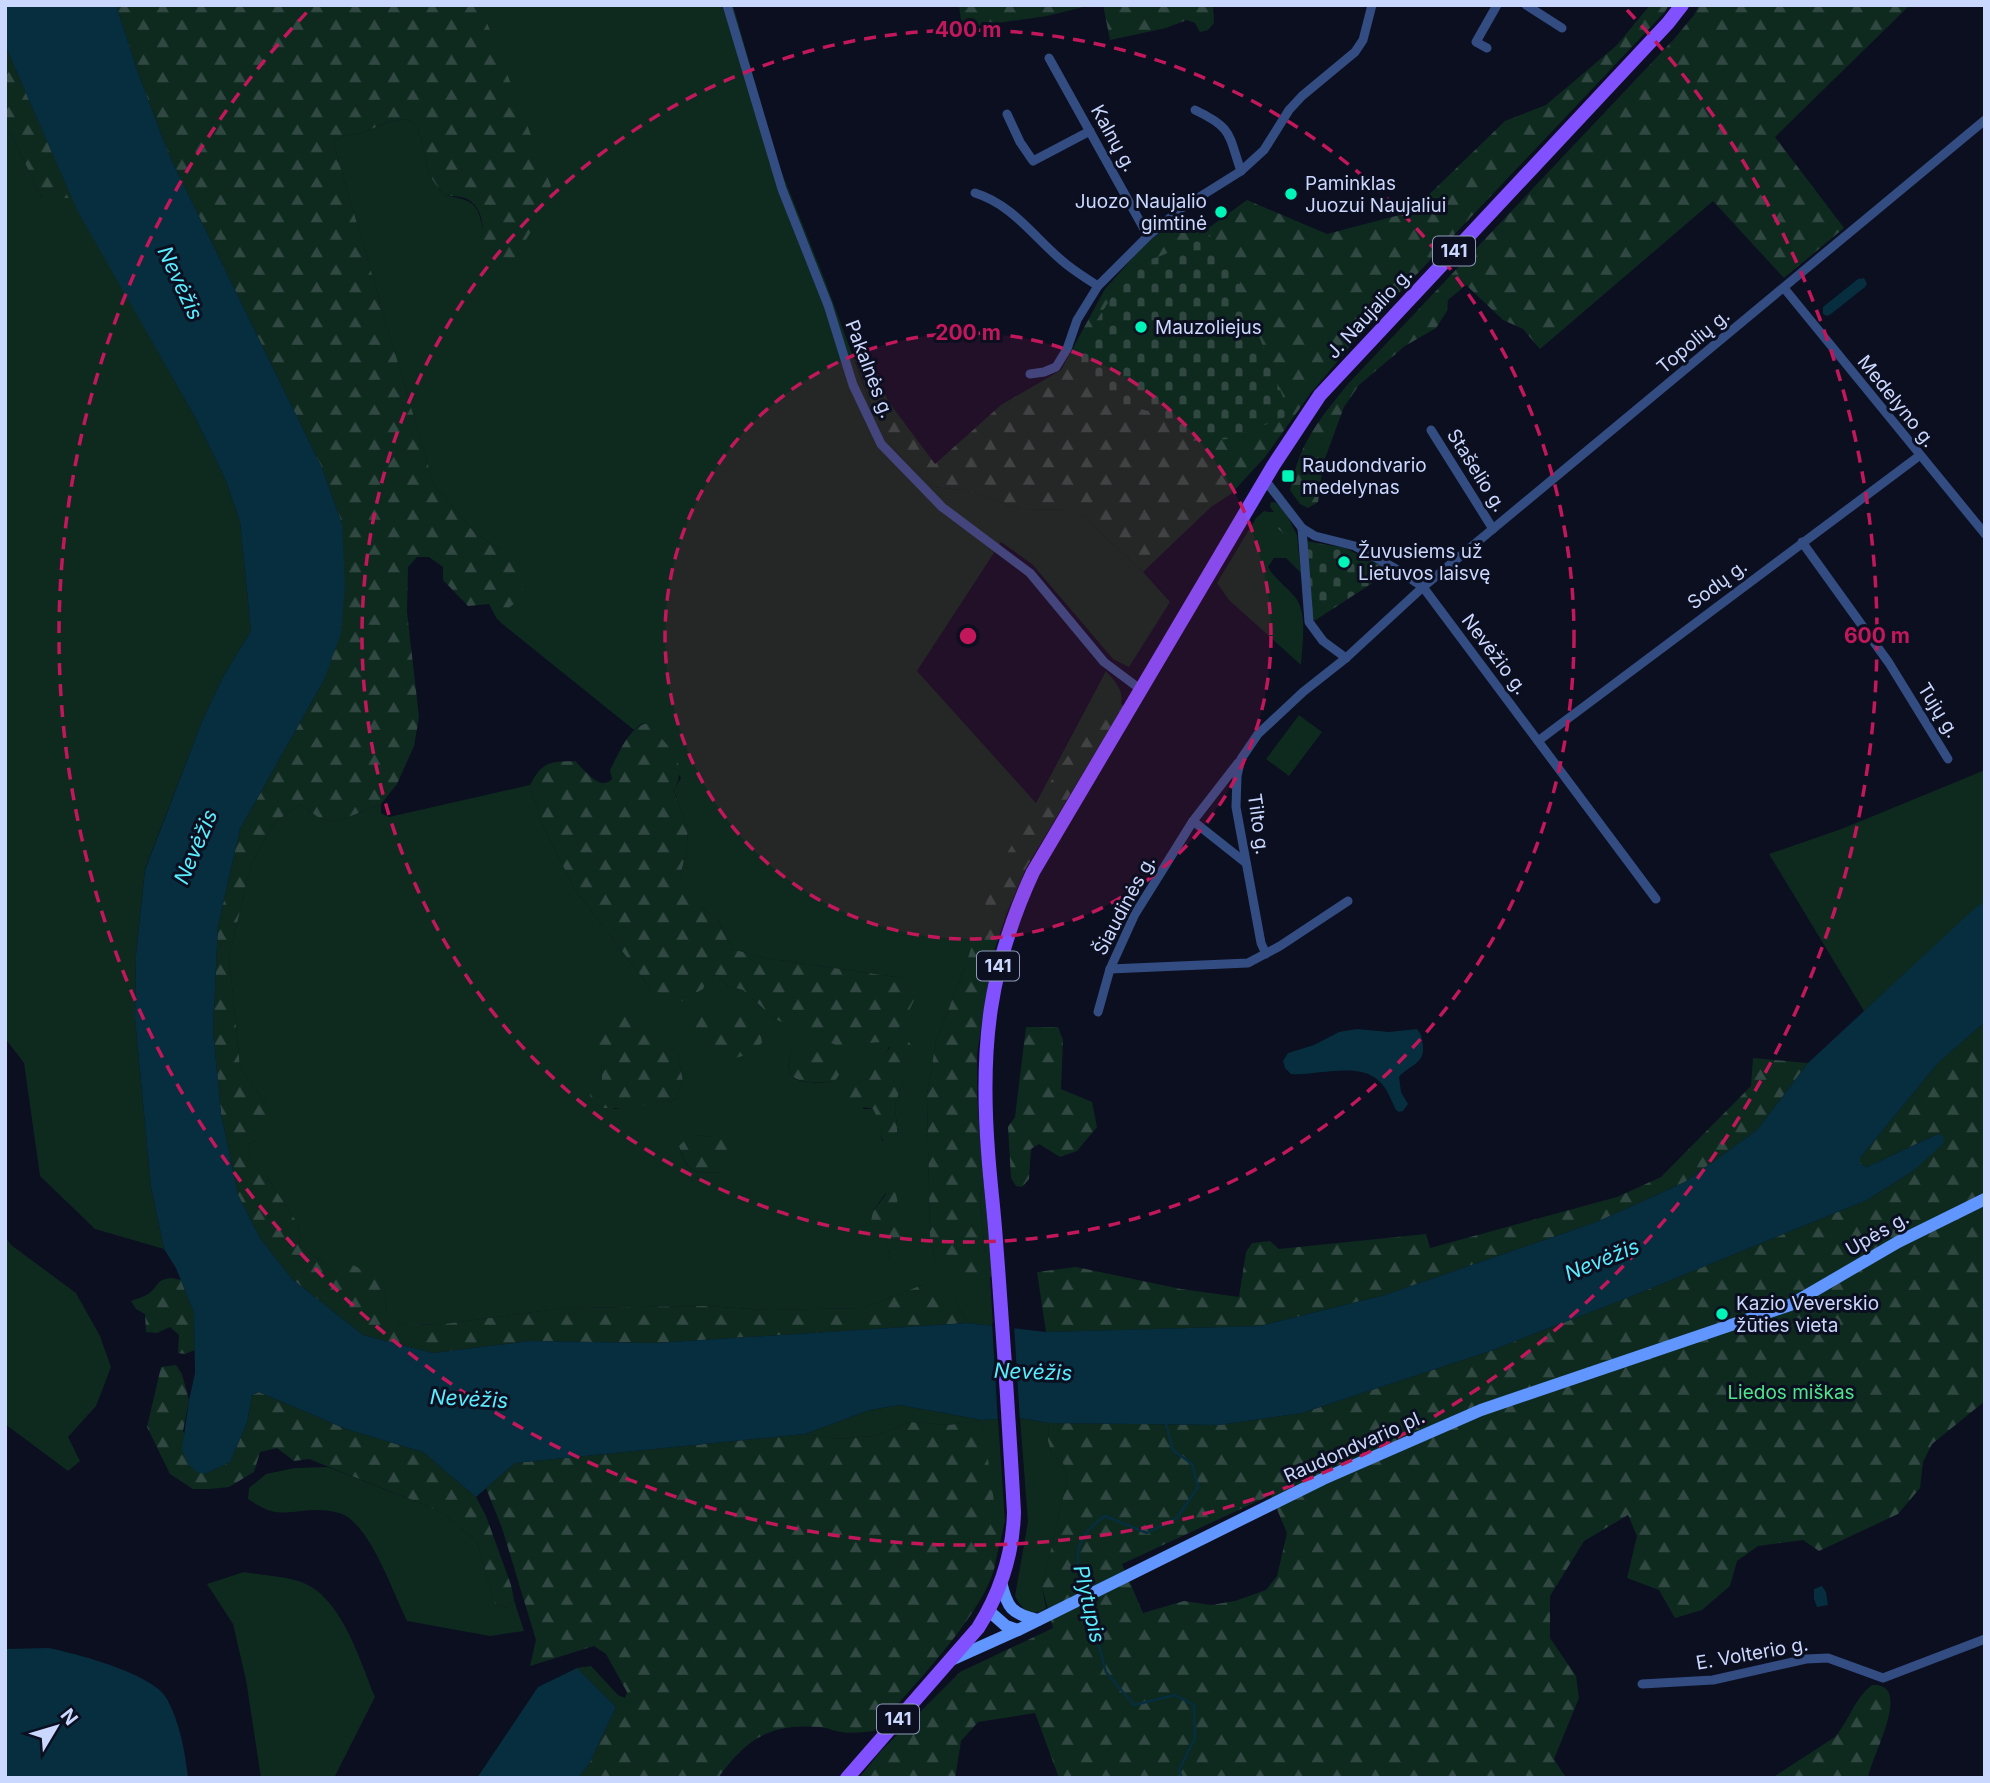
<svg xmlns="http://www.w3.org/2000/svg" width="1990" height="1783" font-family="Inter,sans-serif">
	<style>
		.green { fill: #0e2a1f; fill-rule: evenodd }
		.forest { fill: url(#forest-firs); fill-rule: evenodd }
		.cemetery { fill: url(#cemetery-stones) }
		.water { fill: #062e3e }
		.pier { fill: #0b0f20 }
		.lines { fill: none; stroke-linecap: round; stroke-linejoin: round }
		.stream { stroke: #062e3e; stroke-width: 2.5 }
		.minor { stroke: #334c82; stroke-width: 9 }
		.secondary { stroke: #6195ff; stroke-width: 12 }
		.primary { stroke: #8151ff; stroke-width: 14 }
		.ring { fill: none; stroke: #c2185b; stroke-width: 3.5; stroke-dasharray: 12 9 }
		.poi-dot { fill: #00f5b8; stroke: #0b0f20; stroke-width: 2.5 }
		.labels { text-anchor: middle; stroke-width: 6; stroke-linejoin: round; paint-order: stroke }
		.shield { fill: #0b0f20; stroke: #919bbc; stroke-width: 2 }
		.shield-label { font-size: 18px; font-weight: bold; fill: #cad7ff }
		.street-label { font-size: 19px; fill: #cad7ff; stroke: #0b0f20 }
		.poi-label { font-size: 19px; fill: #cad7ff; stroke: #0b0f20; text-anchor: start }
		.park-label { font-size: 19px; fill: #50e58b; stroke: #0b0f20 }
		.water-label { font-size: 21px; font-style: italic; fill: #58edff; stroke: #0b0f20 }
		.centre { fill: #c2185b; stroke: #0b0f20; stroke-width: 3.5 }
		.ring-label { font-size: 21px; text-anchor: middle; font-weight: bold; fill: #c2185b; stroke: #0b0f20; stroke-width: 6; stroke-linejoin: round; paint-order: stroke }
	</style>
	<defs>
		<pattern id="forest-firs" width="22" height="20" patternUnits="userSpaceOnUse" patternTransform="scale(1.75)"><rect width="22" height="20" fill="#0e2a1f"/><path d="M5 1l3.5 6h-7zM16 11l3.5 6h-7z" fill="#304841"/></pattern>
		<pattern id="cemetery-stones" width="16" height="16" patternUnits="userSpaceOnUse" patternTransform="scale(1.75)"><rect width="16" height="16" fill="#0e2a1f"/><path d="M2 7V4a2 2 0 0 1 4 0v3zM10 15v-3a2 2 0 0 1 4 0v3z" fill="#304841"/></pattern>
	</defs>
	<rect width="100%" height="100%" fill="#0b0f20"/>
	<g class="green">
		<path d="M 490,5 L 733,5 L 778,163 L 826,283 L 878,425 L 897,452 L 933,487 L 963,490 L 1021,509 L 1076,510 L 1143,572 L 1170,602 L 1129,667 L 1113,659 L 1032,564 L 1001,542 L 917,671 L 1036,803 L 1106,671 C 1115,682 1124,689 1121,704 L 1118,698 L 965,967 L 936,1041 L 927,1094 L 930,1240 L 936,1264 L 985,1257 L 980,1198 L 983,1177 L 993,1276 L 990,1277 L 993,1326 L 967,1323 L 954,1298 L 922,1285 L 863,1308 L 769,1310 L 704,1306 L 565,1308 L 444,1324 L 404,1325 L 387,1315 L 385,1289 L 351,1264 L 324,1264 L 300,1246 L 298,1224 L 267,1177 L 251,1164 L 248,1144 L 259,1139 L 266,1105 L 240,1067 L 229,958 L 251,864 L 274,823 L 300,804 L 319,818 L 336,822 L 381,804 L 381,813 L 389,817 L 530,785 L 543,826 L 574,888 L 651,989 L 717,975 L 728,986 L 743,990 L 775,1019 L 903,978 L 765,958 L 732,949 L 717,918 L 697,905 L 693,890 L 680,876 L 686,853 L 688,830 L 674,790 L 681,778 L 649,723 L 641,724 L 634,730 L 506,627 L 506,610 L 510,604 L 500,550 L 474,532 L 434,485 L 333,142 C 347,130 355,137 369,130 C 428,104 415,129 429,172 C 431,180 439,188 444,195 C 476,201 478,203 484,235 L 504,71 L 483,14 ZM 646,1017 L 646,1032 L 658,1045 L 667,1045 L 677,1052 L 683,1081 L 676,1099 L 614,1109 L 602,1080 L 601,1062 ZM 890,1046 L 903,1081 L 895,1105 L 898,1140 L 882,1141 L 879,1118 L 873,1109 L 864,1109 L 850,1087 L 870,1078 ZM 793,1047 L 834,1082 C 806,1083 777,1086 793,1047 ZM 697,1135 L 711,1137 L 721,1172 C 694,1173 687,1174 679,1146 ZM 896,1192 L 897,1210 L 890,1259 L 886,1240 L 873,1211 L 885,1194 Z"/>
		<polygon points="5,129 12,136 42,198 72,198 195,417 226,481 240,522 251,631 223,677 203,719 145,869 136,954 135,1019 151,1187 164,1249 95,1229 40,1176 24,1063 5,1038"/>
		<path d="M 1264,511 L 1269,512 L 1267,518 L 1284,533 L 1290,530 L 1292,525 L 1297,535 L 1301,573 L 1286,558 L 1274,558 L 1268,567 C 1275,579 1286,586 1295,597 C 1308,613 1302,645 1301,665 L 1229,600 L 1217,583 L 1256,518 Z"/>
		<polygon points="1299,715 1322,732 1289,776 1266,759"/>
		<polygon points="1985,770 1985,901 1864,1011 1769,854 1844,828"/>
		<polygon points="5,1236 11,1245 76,1293 100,1336 111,1367 96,1406 68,1437 80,1461 68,1471 5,1424"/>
		<polygon points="900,1405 982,1420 998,1419 1005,1521 996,1560 995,1521 982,1420 949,1425 910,1422 875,1436 835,1439 805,1434 870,1410"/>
		<path d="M 1020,1418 L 1049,1423 L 1048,1441 L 1052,1454 L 1063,1463 L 1067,1481 L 1042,1587 L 1046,1608 C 1032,1619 1022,1610 1015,1596 L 1028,1522 Z"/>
		<path d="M 328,1467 L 430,1507 L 447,1516 L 477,1542 L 495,1604 L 506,1608 L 514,1600 L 524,1631 L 490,1636 L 407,1621 C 393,1592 374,1537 349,1518 C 340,1511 326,1510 314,1510 C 283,1512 275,1518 248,1499 L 249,1488 L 266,1474 L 295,1468 Z"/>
		<path d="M 244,1572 C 261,1575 281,1576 298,1581 C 341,1593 360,1661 375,1697 L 334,1778 L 261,1778 L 246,1680 L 233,1624 L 207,1584 Z"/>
	</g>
	<g class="forest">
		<path d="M 116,5 L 490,5 L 484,15 L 551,186 L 532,230 L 514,259 L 482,253 C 484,236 486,209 467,199 C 461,196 451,196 444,195 C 439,188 431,180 429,172 C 415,129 428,104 369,130 C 355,137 347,130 333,142 L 434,485 L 474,532 L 500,550 L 525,576 L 521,601 C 506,606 506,612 506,627 L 497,619 L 489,604 L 468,606 L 443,580 L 443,567 L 429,557 L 417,557 L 408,567 L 407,612 L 419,717 L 414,746 L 397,784 L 381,804 L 336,822 L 319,818 L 300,804 L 274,823 L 251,864 L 229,958 L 240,1067 L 266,1105 L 270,1127 L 259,1139 L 248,1144 L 251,1163 L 267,1177 L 298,1224 L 300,1246 L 324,1264 L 351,1264 L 380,1279 L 385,1289 L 387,1315 L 404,1325 L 444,1324 L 565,1308 L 704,1306 L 769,1310 L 863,1308 L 922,1285 L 938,1288 L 954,1298 L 967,1323 L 655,1343 L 529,1341 L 433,1353 L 363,1335 L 292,1279 L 260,1238 L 238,1195 L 221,1114 L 213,1030 L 218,926 L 240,829 L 324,680 L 342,524 L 322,468 L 169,155 L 138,73 Z"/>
		<polygon points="959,5 1091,5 1047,16 962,28"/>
		<polygon points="1103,5 1213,5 1214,23 1208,30 1200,32 1195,23 1187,20 1166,28 1110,40"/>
		<path d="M 1650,5 L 1669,5 L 1664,13 L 1364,330 L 1310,394 L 1265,457 L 1231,494 L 1211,507 L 1143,572 L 1076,510 L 1021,509 L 963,490 L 933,487 L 897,452 L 878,425 L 855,359 L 870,358 L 888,401 L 935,464 L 1001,405 L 1061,370 L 1105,289 L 1145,244 L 1182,216 L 1210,227 L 1247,200 L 1327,234 L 1411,212 L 1505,121 L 1546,105 L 1617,45 ZM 1158,257 L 1190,441 L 1159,414 L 1133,264 Z"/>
		<path d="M 1699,5 L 1910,5 L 1775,137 L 1844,228 L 1784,278 L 1713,201 L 1540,349 L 1523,329 L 1503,320 L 1466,285 L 1448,300 L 1447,311 L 1436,328 L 1405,346 L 1359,385 L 1344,407 L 1323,464 L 1318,502 L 1308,508 L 1300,504 L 1290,490 C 1300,442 1318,421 1348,384 L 1674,39 L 1694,15 Z"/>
		<polygon points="5,45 72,198 42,198 12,136 5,129"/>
		<polygon points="1271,502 1276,503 1285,511 1292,525 1290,530 1284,534 1266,518 1269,512 1274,512 1270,507"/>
		<polygon points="1118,698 1123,706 1026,868 1006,915 992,958 977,1054 977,1096 983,1177 980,1198 985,1257 977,1275 966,1282 946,1279 936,1264 930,1240 927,1094 936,1041 965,967 995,874 1036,804 1104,701"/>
		<path d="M 649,723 C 666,747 690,759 674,791 L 688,829 L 686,853 L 680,876 L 694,890 L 697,905 L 717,918 L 732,949 L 765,958 L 903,978 L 915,998 L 904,1021 L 895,1032 L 881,1042 L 836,1045 L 775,1019 L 743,990 L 728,986 L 717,975 L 708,977 L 703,989 L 680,1002 L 651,989 L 574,888 L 543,826 L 530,785 C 543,761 549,762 575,761 C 585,770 600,792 612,779 L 610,770 C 619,754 629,725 649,723 Z"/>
		<path d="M 712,1009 C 733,1014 760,1016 762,1043 L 746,1055 L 728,1060 L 694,1042 L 689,1026 L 695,1012 Z"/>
		<path d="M 639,1010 L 646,1017 L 646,1032 L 658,1044 L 667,1045 L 677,1052 L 683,1081 L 676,1099 L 630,1108 L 593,1108 L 590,1094 L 602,1080 L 601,1062 L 593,1044 C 606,1022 613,1015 639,1010 Z"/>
		<path d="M 1985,1022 L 1985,1401 L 1932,1444 L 1923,1462 L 1920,1488 L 1898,1514 L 1819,1551 L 1803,1540 L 1758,1546 L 1737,1561 L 1730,1586 L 1702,1610 L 1675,1618 L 1659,1590 L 1627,1578 L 1637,1536 L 1628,1515 L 1584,1541 L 1550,1596 L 1550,1638 L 1576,1676 L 1579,1698 L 1554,1759 L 1566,1778 L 1059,1778 L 1035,1713 L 978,1722 L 961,1741 L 955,1778 L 859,1778 L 881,1751 L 960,1672 L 1053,1628 L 1042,1587 L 1067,1481 L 1063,1463 L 1052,1454 L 1048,1441 L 1049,1423 L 1219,1425 L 1302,1413 L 1490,1351 L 1627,1298 L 1867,1200 L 1913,1171 L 1938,1134 L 1867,1167 L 1860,1164 L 1860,1158 L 1938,1063 ZM 1271,1495 L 1287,1533 L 1277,1576 L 1266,1590 L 1235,1601 L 1211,1605 L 1184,1601 L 1143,1613 L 1122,1564 Z"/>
		<polygon points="1026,1027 1058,1027 1063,1040 1061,1089 1092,1102 1097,1127 1077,1151 1060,1157 1039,1144 1031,1149 1029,1179 1022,1187 1016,1186 1011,1178 1008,1127 1015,1117"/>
		<path d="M 898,1038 L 903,1038 L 910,1043 L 912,1054 L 895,1105 L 898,1140 L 887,1147 C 878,1136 881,1121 873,1109 L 854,1105 L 847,1096 L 849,1087 L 870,1078 L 879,1061 Z"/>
		<path d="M 805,1045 C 821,1049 832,1059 839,1075 L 834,1082 C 806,1082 777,1086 793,1047 Z"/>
		<polygon points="1753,1058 1808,1063 1757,1130 1685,1182 1599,1221 1385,1295 1260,1326 1046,1332 1037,1272 1076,1267 1181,1289 1239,1297 1246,1252 1252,1243 1270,1241 1279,1249 1426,1234 1430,1248 1617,1197 1661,1177 1751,1086"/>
		<path d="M 725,1134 L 731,1141 L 729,1161 L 721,1172 C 694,1173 688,1174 679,1146 L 687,1138 L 697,1135 L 711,1137 Z"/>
		<polygon points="891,1188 896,1192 904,1249 897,1259 890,1259 886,1240 871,1222 873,1211"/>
		<path d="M 172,1278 L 181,1280 L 194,1313 L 195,1350 L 185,1354 L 178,1353 L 179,1335 L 170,1327 L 157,1333 L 146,1332 L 145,1314 L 136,1309 L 131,1301 C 136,1299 144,1297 148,1294 C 159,1287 155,1279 172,1278 Z"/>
		<polygon points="176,1365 182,1374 189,1400 183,1431 205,1474 230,1462 247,1423 252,1395 259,1392 346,1429 423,1452 476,1497 486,1516 511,1585 514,1600 506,1608 495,1604 477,1542 447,1516 430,1507 309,1459 294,1461 277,1448 260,1452 254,1472 229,1487 210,1489 193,1489 170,1474 147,1427 161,1367"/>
		<path d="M 982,1420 C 988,1463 999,1515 996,1558 C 993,1606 906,1693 874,1731 C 863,1732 851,1734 841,1732 C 833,1731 827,1727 819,1727 C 770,1723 746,1739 718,1778 L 578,1778 L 589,1764 L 616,1707 L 577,1668 L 591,1666 L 618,1695 L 625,1698 L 627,1692 L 606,1654 L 594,1646 L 530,1666 L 536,1640 L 502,1528 L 486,1488 L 515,1463 L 805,1434 L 836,1439 L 875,1436 L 910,1422 L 949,1425 Z"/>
		<path d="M 1872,1685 C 1915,1682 1870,1759 1868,1778 L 1772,1778 L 1835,1737 C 1849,1721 1854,1699 1872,1685 Z"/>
	</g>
	<g class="cemetery">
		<polygon points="1210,235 1232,267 1290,415 1229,439 1190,441 1159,414 1111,401 1080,360 1093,326 1133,264 1158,257"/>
		<polygon points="1306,541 1345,548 1391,571 1314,621 1310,612"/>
	</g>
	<g class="water">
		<polygon points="5,5 116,5 138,73 169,155 322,468 342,524 345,585 341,633 324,680 240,829 218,926 213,1030 221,1114 238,1195 260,1238 292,1279 363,1335 433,1353 529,1341 655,1343 967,1323 1046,1332 1260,1326 1385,1295 1599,1221 1685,1182 1757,1130 1808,1063 1975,908 1985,901 1985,1022 1938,1063 1860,1158 1860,1164 1867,1167 1938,1134 1944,1137 1943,1144 1913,1171 1867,1200 1627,1298 1490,1351 1302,1413 1219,1425 1049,1423 1020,1418 982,1420 900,1405 870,1410 805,1434 515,1463 476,1497 423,1452 346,1429 259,1392 252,1395 247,1423 230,1462 205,1474 197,1472 189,1465 182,1450 189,1400 195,1373 194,1313 176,1268 164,1249 151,1187 135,1019 136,954 145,870 203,719 223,677 251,631 240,522 226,481 195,417 77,210 5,45"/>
		<polygon points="1864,278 1867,284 1865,287 1831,314 1827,316 1823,314 1823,307 1858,279"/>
		<path d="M 1357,1029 L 1389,1032 L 1417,1029 C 1422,1035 1422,1038 1423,1046 C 1425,1064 1409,1065 1399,1077 L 1401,1092 L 1408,1104 L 1403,1111 L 1399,1112 L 1396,1110 C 1391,1100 1387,1088 1379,1081 C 1359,1061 1316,1076 1291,1074 L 1285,1068 L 1283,1061 L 1288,1053 L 1314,1045 L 1339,1032 Z"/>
		<polygon points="1822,1586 1826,1592 1828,1605 1817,1607 1814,1599 1814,1589"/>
		<path d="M 48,1648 C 75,1653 154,1674 167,1699 C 180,1723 185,1751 188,1778 L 5,1778 L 5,1649 Z"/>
		<polygon points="577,1668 616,1707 589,1764 578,1778 477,1778 538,1687"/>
	</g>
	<polygon class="pier" points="992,1323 1014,1325 1020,1422 998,1423"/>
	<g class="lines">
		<g class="stream">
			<path d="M 1085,1594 C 1073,1559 1073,1537 1105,1516 L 1147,1533 L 1177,1518 L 1198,1487 L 1192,1464 L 1173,1450 L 1166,1424"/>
			<polyline points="1087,1600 1106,1672 1134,1705 1175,1695 1194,1705 1195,1738 1179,1770 1182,1778"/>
		</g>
		<g class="minor">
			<polyline points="727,5 782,189 828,305 853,385 881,444 942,507 1030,573 1104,662 1140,689"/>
			<polyline points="1526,5 1562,28"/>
			<polyline points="1487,48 1476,42 1497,5"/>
			<polyline points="1049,58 1148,236"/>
			<path d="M 1195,110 C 1233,128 1228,134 1241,171"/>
			<polyline points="1007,114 1020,142 1033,161 1090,131"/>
			<path d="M 975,193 C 1014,205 1035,239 1066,264 C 1076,272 1087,279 1098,286"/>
			<polyline points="1784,288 1985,534"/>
			<polyline points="1030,374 1044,372 1056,367 1067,349 1077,320 1098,286 1148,236 1182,208 1241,171 1264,150 1289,110 1302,96 1355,52 1363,40 1372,5"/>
			<polyline points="1431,430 1493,529"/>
			<polyline points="1265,480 1302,528 1315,536 1355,546 1396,569 1423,587 1656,899"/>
			<polyline points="1302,528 1309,622 1323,641 1346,658"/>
			<polyline points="1802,542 1889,663 1948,759"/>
			<polyline points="1538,741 1919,456"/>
			<polyline points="1193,821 1246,863"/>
			<polyline points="1266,954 1261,943 1236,807 1237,776 1241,759 1258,734 1303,692 1346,658 1423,587 1985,120"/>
			<polyline points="1110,969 1248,963 1280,946 1348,901"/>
			<polyline points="1098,1012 1110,969 1135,914 1193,821 1238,763"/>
			<polyline points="1642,1684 1713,1680 1806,1659 1828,1658 1883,1678 1985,1639"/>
		</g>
		<g class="secondary">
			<path d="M 1001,1582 C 1007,1607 1011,1614 1038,1620"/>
			<polyline points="989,1611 1006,1626 1018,1630"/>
			<polyline points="951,1660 1018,1630 1323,1479 1481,1410 1790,1305 1898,1242 1985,1199"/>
		</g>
		<path class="primary" d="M 847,1778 L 978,1628 C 1000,1593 1013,1553 1014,1512 C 1009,1421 1003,1331 996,1241 C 994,1211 990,1181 988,1151 C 980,1047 989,967 1033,872 L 1273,466 L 1320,395 L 1668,23 L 1682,5"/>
	</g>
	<circle cx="968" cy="636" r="303" fill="#c2185b" fill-opacity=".12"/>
	<g class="ring">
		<circle cx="968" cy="636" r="303"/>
		<circle cx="968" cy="636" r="606"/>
		<path d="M1627 10A909 909 0 1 1 309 10"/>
	</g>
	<g class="poi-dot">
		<circle cx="1291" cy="194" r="7"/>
		<circle cx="1221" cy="212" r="7"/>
		<circle cx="1141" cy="327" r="7"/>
		<rect x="1281" y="469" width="14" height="14" rx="3.5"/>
		<circle cx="1344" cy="562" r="7"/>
		<circle cx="1722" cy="1314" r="7"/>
	</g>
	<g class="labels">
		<g class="shield">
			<rect x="1433" y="236.5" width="42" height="29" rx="5"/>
			<rect x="977" y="951.5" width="42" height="29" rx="5"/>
			<rect x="877" y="1704.5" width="42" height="29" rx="5"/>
		</g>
		<g class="shield-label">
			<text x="1454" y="257">141</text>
			<text x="998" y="972">141</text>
			<text x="898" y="1725">141</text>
		</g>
		<g class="street-label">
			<text transform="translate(1114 138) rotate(61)" y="7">Kalnų g.</text>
			<text transform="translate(1369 313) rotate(-47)" y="7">J. Naujalio g.</text>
			<text transform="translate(1693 341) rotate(-40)" y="7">Topolių g.</text>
			<text transform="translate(870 369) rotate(69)" y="7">Pakalnės g.</text>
			<text transform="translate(1897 401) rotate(51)" y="7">Medelyno g.</text>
			<text transform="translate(1477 470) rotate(58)" y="7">Stašelio g.</text>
			<text transform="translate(1717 584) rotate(-37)" y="7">Sodų g.</text>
			<text transform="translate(1495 654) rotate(53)" y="7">Nevėžio g.</text>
			<text transform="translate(1939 710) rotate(58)" y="7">Tujų g.</text>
			<text transform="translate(1259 824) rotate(82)" y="7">Tilto g.</text>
			<text transform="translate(1124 905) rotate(-62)" y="7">Šiaudinės g.</text>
			<text transform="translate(1877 1233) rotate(-30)" y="7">Upės g.</text>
			<text transform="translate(1354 1446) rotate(-24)" y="7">Raudondvario pl.</text>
			<text transform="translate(1752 1653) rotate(-10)" y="7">E. Volterio g.</text>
		</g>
		<g class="poi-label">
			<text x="1305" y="190">Paminklas<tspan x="1305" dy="22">Juozui Naujaliui</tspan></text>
			<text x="1207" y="208" text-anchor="end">Juozo Naujalio<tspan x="1207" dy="22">gimtinė</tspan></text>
			<text x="1155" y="334">Mauzoliejus</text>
			<text x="1302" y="472">Raudondvario<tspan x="1302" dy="22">medelynas</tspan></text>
			<text x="1358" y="558">Žuvusiems už<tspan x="1358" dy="22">Lietuvos laisvę</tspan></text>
			<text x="1736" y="1310">Kazio Veverskio<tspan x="1736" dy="22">žūties vieta</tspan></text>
		</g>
		<g class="park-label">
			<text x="1791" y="1399">Liedos miškas</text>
		</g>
		<g class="water-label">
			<text transform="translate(180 283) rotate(65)" y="7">Nevėžis</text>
			<text transform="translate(196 847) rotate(-67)" y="7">Nevėžis</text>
			<text transform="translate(1602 1260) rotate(-22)" y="7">Nevėžis</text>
			<text transform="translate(1033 1372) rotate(2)" y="7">Nevėžis</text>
			<text transform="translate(469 1399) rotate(3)" y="7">Nevėžis</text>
			<text transform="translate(1089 1604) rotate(77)" y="7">Plytupis</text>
		</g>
	</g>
	<circle cx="968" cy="636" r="10" class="centre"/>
	<g class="ring-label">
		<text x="968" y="37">400 m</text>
		<text x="968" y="340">200 m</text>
		<text x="1877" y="643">600 m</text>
	</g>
	<rect width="1990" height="1783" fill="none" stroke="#cad7ff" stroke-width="14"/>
	<g transform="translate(56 1727) rotate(52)" stroke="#0b0f20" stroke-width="5" paint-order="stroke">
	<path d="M0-5L12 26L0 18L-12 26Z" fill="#cad7ff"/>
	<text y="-10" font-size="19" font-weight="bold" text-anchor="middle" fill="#cad7ff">N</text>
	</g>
</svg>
